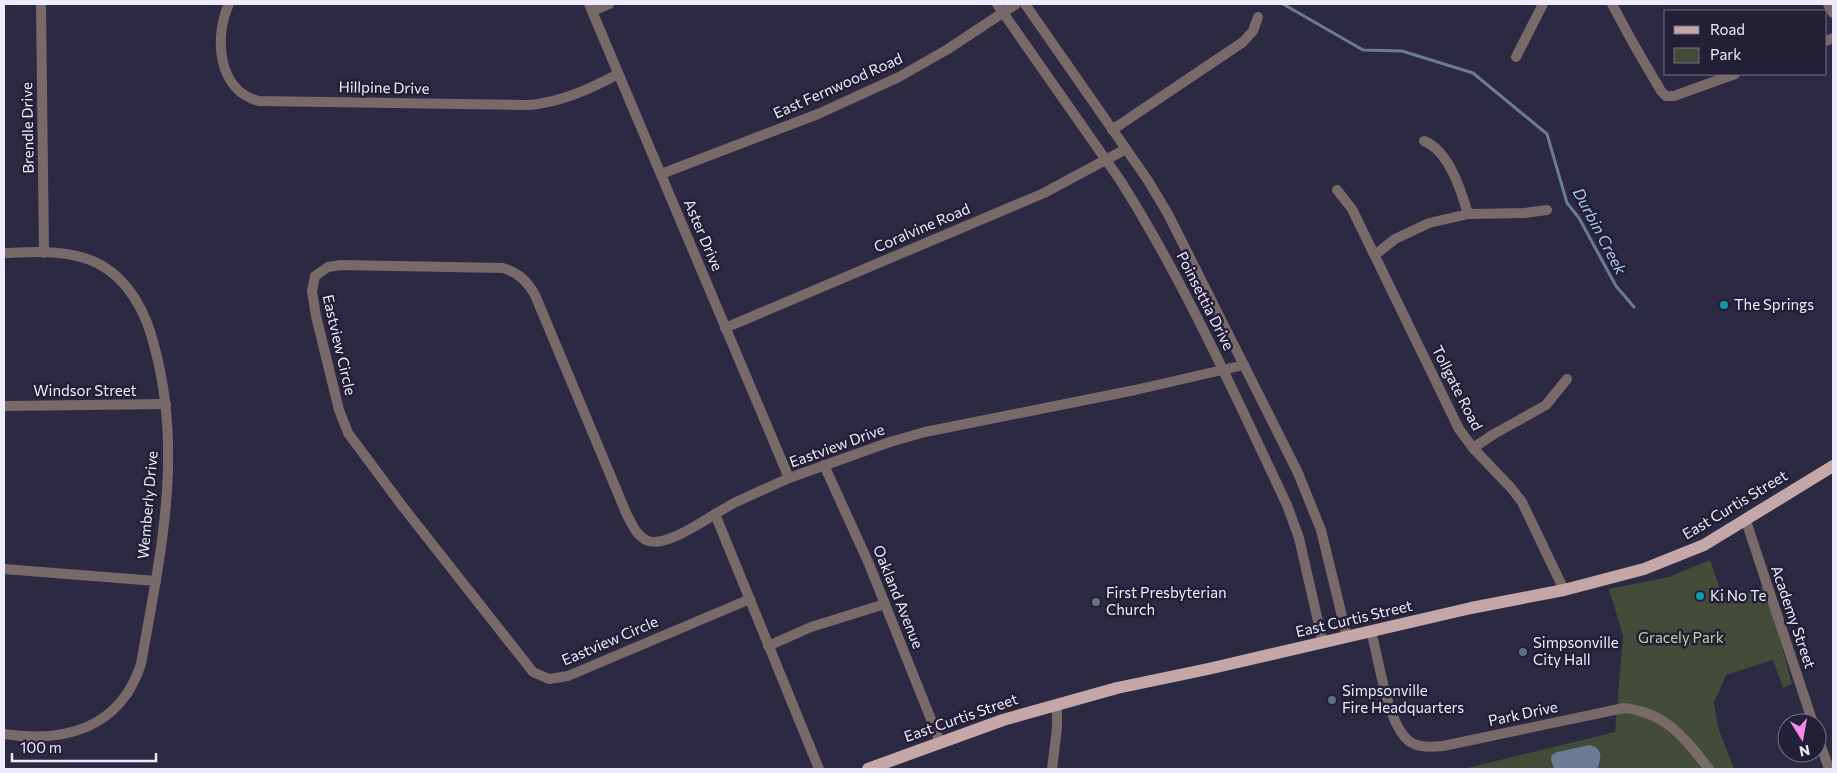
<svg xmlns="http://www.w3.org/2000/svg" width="1837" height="773" font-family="Commissioner,sans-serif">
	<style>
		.green { fill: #434c38 }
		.water { fill: #6a7c93 }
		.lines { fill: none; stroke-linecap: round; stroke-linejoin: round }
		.stream { stroke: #6a7c93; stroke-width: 3 }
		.minor { stroke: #796a6a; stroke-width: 10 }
		.major { stroke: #c5a7a7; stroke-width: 12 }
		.culture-dot { fill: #0f9aa8; stroke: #231f37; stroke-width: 2 }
		.worship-dot { fill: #6b7280; stroke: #231f37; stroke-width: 2 }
		.service-dot { fill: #5c6f8a; stroke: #231f37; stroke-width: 2 }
		.labels { text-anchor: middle; stroke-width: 5; stroke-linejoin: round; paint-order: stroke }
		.street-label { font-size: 15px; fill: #edebfc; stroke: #231f37 }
		.poi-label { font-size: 15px; fill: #edebfc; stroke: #231f37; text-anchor: start }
		.park-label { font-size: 15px; fill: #bcd3a1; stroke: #231f37 }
		.water-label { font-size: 16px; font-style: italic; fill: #a6c7f2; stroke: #231f37 }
	</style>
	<rect width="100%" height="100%" fill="#2c2942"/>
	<polygon class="green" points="1710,560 1723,598 1766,586 1792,684 1783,688 1773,660 1726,675 1714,703 1718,727 1734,769 1463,769 1615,732 1623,636 1609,589 1669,577"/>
	<path class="water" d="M 1590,745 C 1604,749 1601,759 1597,769 L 1554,769 L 1551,760 L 1552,755 L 1557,752 Z"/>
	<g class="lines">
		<polyline class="stream" points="1283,4 1363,50 1402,51 1473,73 1547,134 1567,203 1579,218 1616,286 1634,307"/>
		<g class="minor">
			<polyline points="41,4 44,253"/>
			<path d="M 229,4 C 214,36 217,91 259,101 L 529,105 C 562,102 590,89 618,74"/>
			<polyline points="589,4 789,478"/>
			<path d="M 997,4 L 1120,180 C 1185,283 1235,395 1287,505 L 1299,538 L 1323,643"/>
			<polyline points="1025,4 1147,179 1168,214 1298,473 1321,530 1347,637"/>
			<polyline points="1612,4 1633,43 1661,91 1666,96 1674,96 1735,74"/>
			<polyline points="1828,4 1833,13"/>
			<polyline points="593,11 609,4"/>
			<polyline points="1826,41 1833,38"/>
			<polyline points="1516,57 1543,4"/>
			<polyline points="1112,130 1243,42 1253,31 1258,17"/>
			<path d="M 1424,141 C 1449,151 1461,190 1468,214"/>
			<polyline points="661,174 818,114 899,77 948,49 1016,4"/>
			<polyline points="1337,190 1352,209 1459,429 1473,448 1512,489 1522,502 1564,590"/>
			<path d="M 4,253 C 34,252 69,249 97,263 C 129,279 146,313 154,345 C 184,454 160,556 141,664 C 120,729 64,743 4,734"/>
			<polyline points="1375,255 1395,239 1429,223 1468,214 1524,213 1547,210"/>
			<polyline points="725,328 1044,193 1126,149"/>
			<polyline points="4,406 166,404"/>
			<polyline points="1473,448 1494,434 1546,405 1567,379"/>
			<polyline points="824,465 869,564 940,742"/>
			<path d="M 715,514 C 700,523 662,549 646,540 C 636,535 632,524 627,515 L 535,295 C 527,281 519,273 503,268 L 341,265 L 328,267 L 315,276 L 312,291 L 316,316 L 339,410 L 348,433 L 403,507 L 533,672 L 549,679 L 568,676 L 750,599"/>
			<polyline points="1746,521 1813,723"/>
			<polyline points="4,569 156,581"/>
			<path d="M 1371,631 C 1379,659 1387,724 1409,741 C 1418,748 1432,747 1443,746 L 1624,708 C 1665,712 1685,738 1709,769"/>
			<polyline points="768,646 811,627 885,604"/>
			<polyline points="1817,734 1829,769"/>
			<polyline points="819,769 715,514 734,503 789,478 890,442 925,432 1135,390 1244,365"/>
			<polyline points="1052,769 1057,728 1057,704"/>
		</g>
		<polyline class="major" points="868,769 1003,720 1117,688 1208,669 1471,608 1564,590 1644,569 1704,545 1833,466"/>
	</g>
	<g class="culture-dot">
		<circle cx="1724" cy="305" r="5"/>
		<circle cx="1700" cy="596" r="5"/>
	</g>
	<circle class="worship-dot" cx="1096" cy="602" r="5"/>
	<g class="service-dot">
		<circle cx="1523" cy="652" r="5"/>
		<circle cx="1332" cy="700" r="5"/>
	</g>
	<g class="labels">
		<g class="street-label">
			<text transform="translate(838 86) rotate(-24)" y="5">East Fernwood Road</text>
			<text transform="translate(384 88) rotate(1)" y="5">Hillpine Drive</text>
			<text transform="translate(28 128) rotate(-91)" y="5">Brendle Drive</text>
			<text transform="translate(922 228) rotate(-23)" y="5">Coralvine Road</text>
			<text transform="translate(703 235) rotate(67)" y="5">Aster Drive</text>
			<text transform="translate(1205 301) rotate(63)" y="5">Poinsettia Drive</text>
			<text transform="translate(339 345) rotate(77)" y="5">Eastview Circle</text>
			<text transform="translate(1457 388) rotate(63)" y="5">Tollgate Road</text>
			<text x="85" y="396">Windsor Street</text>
			<text transform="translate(837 446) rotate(-20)" y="5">Eastview Drive</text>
			<text transform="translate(148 505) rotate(-85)" y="5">Wemberly Drive</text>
			<text transform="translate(1735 505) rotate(-31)" y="5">East Curtis Street</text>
			<text transform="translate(898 597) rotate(68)" y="5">Oakland Avenue</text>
			<text transform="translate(1793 617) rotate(71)" y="5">Academy Street</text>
			<text transform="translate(1354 619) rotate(-13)" y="5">East Curtis Street</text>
			<text transform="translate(610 641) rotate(-23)" y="5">Eastview Circle</text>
			<text transform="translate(1523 714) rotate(-12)" y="5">Park Drive</text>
			<text transform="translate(961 718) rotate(-19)" y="5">East Curtis Street</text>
		</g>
		<g class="poi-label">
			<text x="1734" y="310">The Springs</text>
			<text x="1106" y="598">First Presbyterian<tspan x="1106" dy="17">Church</tspan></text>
			<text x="1710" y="601">Ki No Te</text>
			<text x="1533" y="648">Simpsonville<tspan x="1533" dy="17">City Hall</tspan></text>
			<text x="1342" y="696">Simpsonville<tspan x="1342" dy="17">Fire Headquarters</tspan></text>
		</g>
		<g class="park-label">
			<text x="1681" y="643">Gracely Park</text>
		</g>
		<g class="water-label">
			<text transform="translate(1600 231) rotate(62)" y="6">Durbin Creek</text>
		</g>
	</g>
	<rect width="1837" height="773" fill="none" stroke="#edebfc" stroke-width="10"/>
	<rect x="1664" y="10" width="162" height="65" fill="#231f37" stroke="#747186"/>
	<rect x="1674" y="26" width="25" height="8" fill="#c5a7a7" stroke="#747186"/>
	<text x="1710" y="35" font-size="15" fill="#edebfc">Road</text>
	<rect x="1674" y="48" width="25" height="15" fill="#434c38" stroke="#747186"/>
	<text x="1710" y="60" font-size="15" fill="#edebfc">Park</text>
	<g transform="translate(1802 738) rotate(169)"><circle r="24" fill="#231f37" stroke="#747186"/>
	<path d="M0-4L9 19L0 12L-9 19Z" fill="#f788ec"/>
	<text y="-8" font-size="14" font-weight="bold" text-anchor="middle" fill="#edebfc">N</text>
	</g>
	<path d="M12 753v8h144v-8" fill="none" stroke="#edebfc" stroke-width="2.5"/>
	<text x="20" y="753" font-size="15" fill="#edebfc" stroke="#231f37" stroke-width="4" paint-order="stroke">100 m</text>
</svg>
